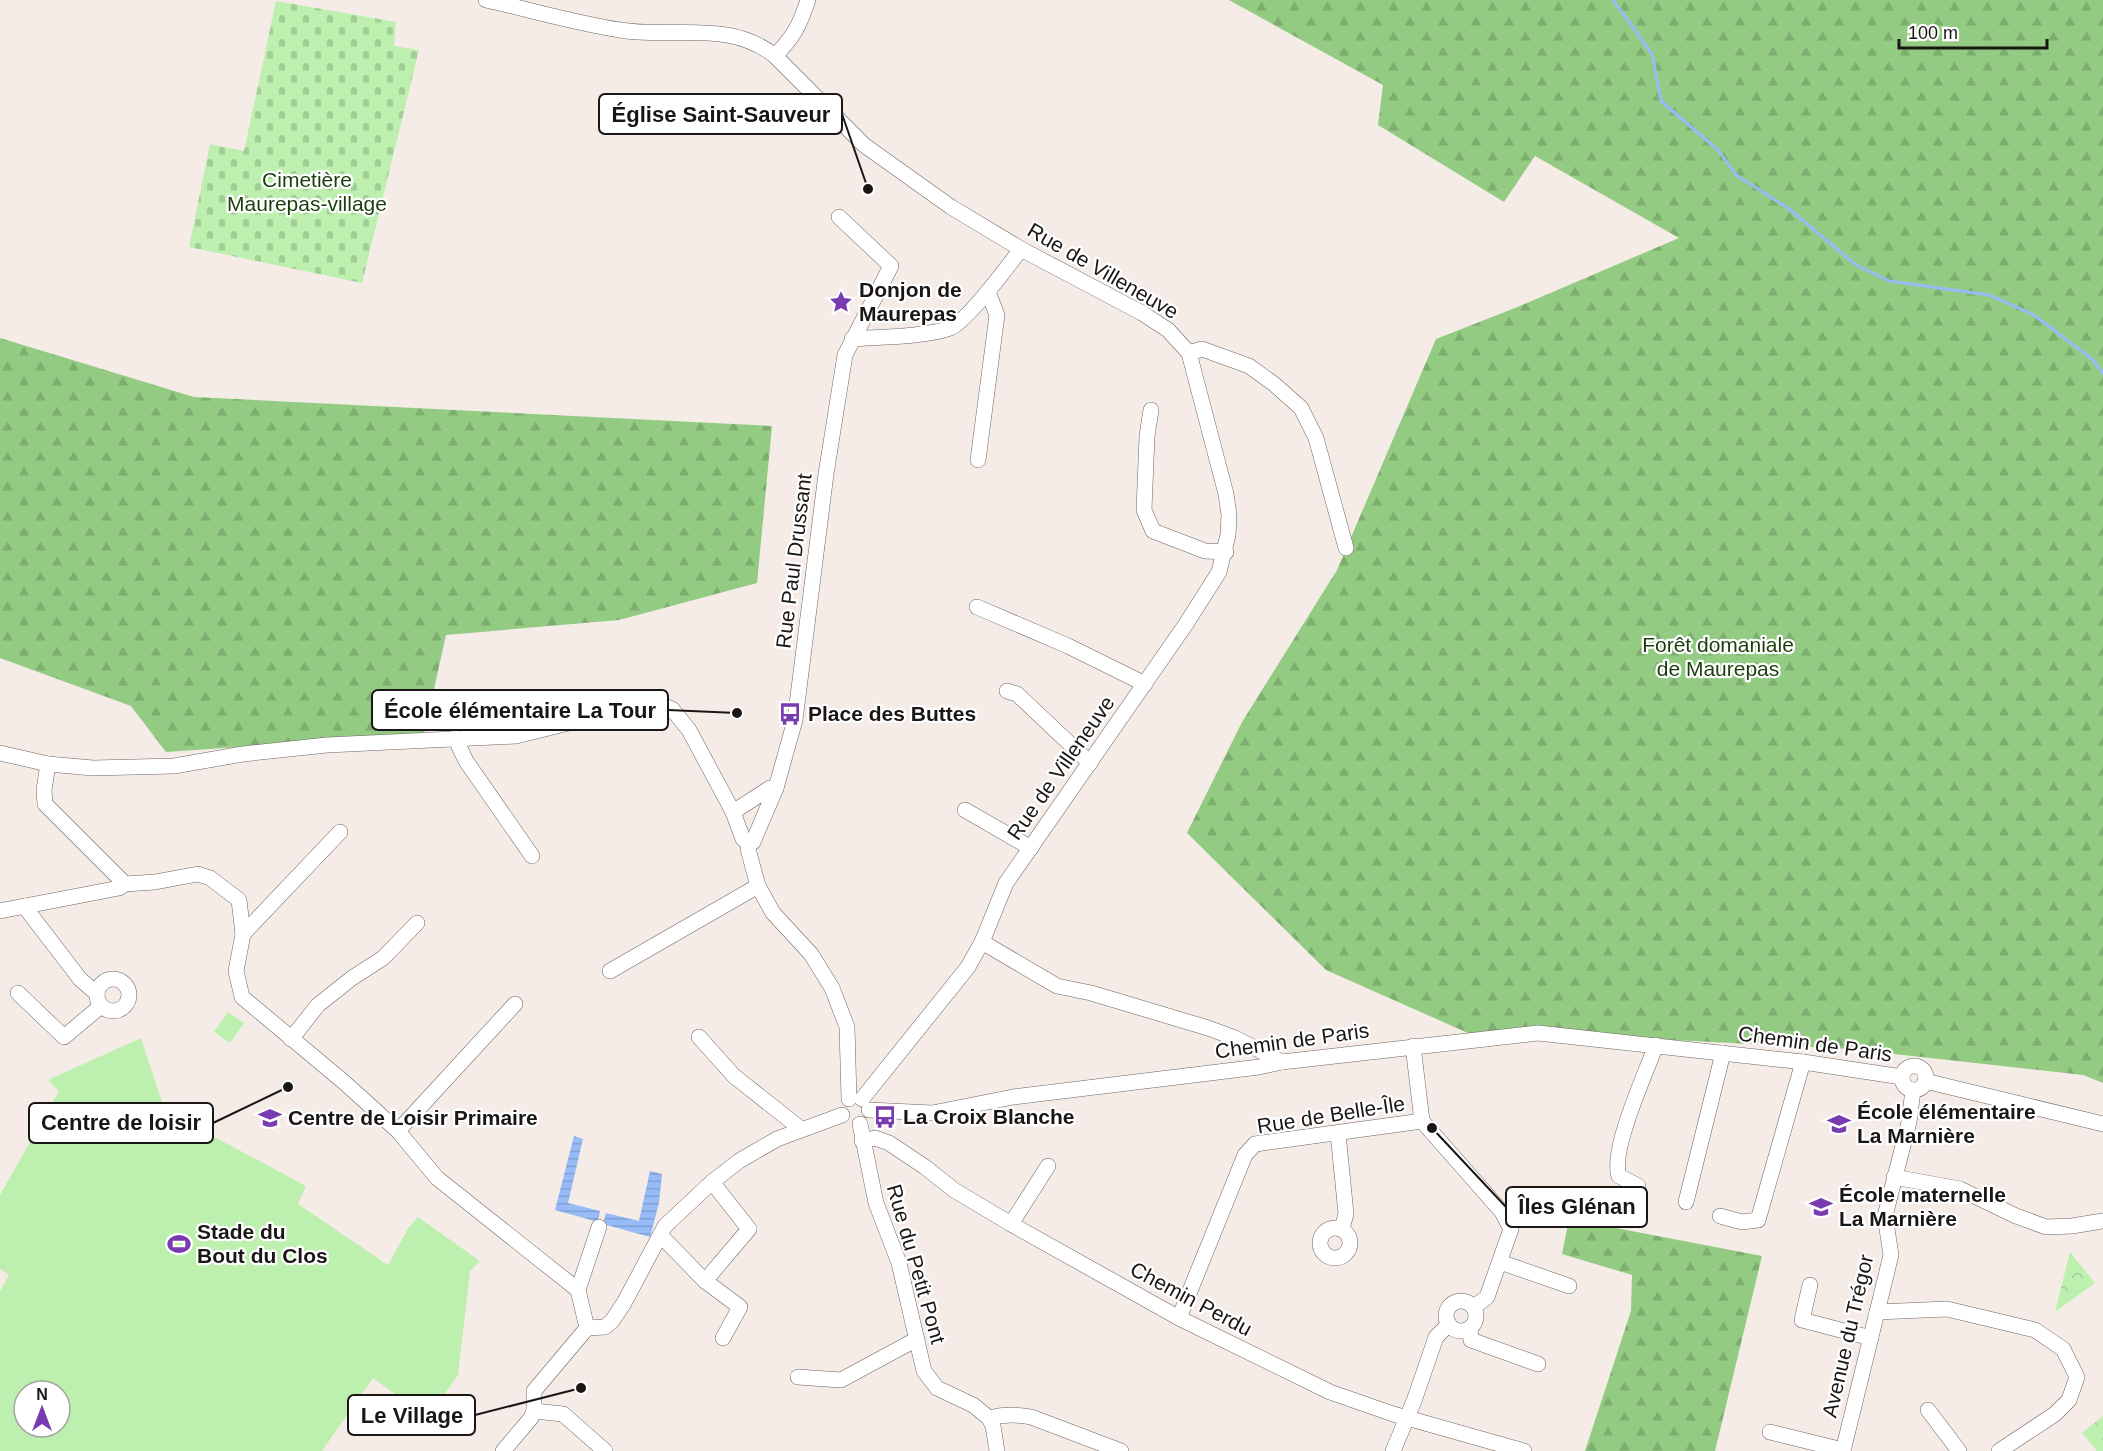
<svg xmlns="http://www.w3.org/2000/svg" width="2103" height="1451" font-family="Helvetica,sans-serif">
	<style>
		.forest { fill: url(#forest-firs) }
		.cemetery { fill: url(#cemetery-stones) }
		.park { fill: url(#park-crowns) }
		.garden { fill: #bdf0af; fill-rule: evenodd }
		.water { fill: url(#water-rules) }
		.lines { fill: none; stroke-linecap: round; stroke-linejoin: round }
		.stream { stroke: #96bbf7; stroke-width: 3 }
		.minor-casing { stroke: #6c6560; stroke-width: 16 }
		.minor { stroke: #fff; stroke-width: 15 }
		.labels { text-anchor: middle; stroke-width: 4.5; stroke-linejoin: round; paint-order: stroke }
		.park-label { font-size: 21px; fill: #193e0b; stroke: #fff }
		.street-label { font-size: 21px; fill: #1a1615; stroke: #fff }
		.poi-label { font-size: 21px; font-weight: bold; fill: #1a1615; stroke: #fff; text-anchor: start }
		.leader { fill: none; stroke: #1a1615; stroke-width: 2 }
		.callout-dot { fill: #1a1615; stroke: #fff; stroke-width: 2 }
		.callout { fill: #fff; stroke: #1a1615; stroke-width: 2 }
		.callout-label { font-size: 22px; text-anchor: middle; font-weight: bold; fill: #1a1615 }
	</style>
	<defs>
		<pattern id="forest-firs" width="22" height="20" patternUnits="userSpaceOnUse" patternTransform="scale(1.5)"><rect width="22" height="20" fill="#92cb81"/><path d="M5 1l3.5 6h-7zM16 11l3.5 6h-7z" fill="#7dae6f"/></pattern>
		<pattern id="cemetery-stones" width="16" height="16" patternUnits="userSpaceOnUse" patternTransform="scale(1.5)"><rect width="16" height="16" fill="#bdf0af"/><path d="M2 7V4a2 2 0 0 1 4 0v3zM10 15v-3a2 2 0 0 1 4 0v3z" fill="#a2cd96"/></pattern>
		<pattern id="park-crowns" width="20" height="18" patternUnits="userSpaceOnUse" patternTransform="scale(1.5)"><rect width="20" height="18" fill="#bdf0af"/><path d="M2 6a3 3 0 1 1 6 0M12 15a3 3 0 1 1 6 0" fill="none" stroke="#a2cd96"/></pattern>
		<pattern id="water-rules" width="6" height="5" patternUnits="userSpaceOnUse" patternTransform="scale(1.5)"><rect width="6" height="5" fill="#96bbf7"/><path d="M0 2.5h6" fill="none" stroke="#81a0d3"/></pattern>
	</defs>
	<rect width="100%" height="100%" fill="#f5ece7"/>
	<g class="forest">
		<polygon points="1229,0 2103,0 2103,1083 2083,1075 1849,1049 1556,1034 1477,1037 1326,970 1187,833 1242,722 1337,570 1436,339 1515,308 1679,238 1535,156 1504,202 1378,125 1383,85"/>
		<polygon points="0,338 194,397 772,426 757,583 619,620 446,635 424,734 166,752 131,706 0,658"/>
		<polygon points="1569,1219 1762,1256 1715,1451 1585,1451 1631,1311 1632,1275 1562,1254"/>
	</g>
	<polygon class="cemetery" points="276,1 396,22 394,46 419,50 362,283 189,247 210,144 244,151"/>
	<g class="park">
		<polygon points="2070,1252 2095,1283 2055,1312"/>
		<polygon points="2103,1416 2103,1451 2097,1451 2082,1433"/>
	</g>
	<g class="garden">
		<polygon points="228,1012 244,1023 230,1043 214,1032"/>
		<path d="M 141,1038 L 168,1120 L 183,1120 L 306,1186 L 298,1204 L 388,1265 L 409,1227 L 418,1217 L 480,1261 L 470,1271 L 458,1375 L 428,1418 L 373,1378 L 322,1451 L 0,1451 L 0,1292 L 9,1275 L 0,1269 L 0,1195 L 59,1091 L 48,1080 ZM 24,1391 L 60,1391 L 60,1427 L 24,1427 Z"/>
	</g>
	<g class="water">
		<polygon points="574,1136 583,1139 568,1203 600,1211 598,1222 555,1210"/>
		<polygon points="650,1171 662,1174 659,1203 650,1237 603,1224 606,1213 639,1221"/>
	</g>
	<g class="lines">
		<polyline class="stream" points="1613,0 1652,54 1661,101 1719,151 1736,175 1788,208 1856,265 1889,281 1989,295 2034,315 2092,359 2103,373"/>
		<g class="minor-casing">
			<g id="minor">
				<path d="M 486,0 C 531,10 575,23 620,30 C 672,39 729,19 775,56 L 864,145 L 951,207 L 1021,249 L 1142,313 L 1168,330 L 1189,353 L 1226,494 L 1229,515 L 1228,535 L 1219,572 L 1186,624 L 1006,883 L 982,942 L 968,967 L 862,1099"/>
				<path d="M 775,56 C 794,36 799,27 808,0"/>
				<path d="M 852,339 C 879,337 926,337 950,328 C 966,322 1009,265 1021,249"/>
				<polyline points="1189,353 1202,349 1249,366 1274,384 1301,408 1316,438 1346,548"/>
				<polyline points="1151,410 1147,436 1144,510 1153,531 1205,551 1226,552"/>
				<polyline points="978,460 997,315 988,292"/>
				<polyline points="977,607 1068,646 1145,684"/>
				<polyline points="1007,691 1017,694 1090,763"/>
				<polyline points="455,738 466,761 532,856"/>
				<polyline points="0,753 48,764 93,768 174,766 243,754 327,745 516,736 654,702 672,709 689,730 733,812 743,839 746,841"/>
				<polyline points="48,764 44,790 45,804 125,884"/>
				<polyline points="965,810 1031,848"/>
				<polyline points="733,812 770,788 776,788"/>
				<polyline points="753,842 776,788 795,720 826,474 845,355 891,266 839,217"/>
				<polyline points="748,849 758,886 773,913 811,954 832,988 847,1027 849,1099"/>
				<polyline points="24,906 80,979 97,994"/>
				<polyline points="0,911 119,888 125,884 155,882 198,874 210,878 239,900 243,934 236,971 242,997 345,1083 398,1131 437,1178 578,1290 587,1328"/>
				<polyline points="243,934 340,832"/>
				<polyline points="982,942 1057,986 1091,993 1208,1028 1235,1038 1282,1062"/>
				<polyline points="610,971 758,886"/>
				<circle cx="113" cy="995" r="16"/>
				<polyline points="18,993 64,1037 101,1006"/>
				<polyline points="699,1037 734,1076 801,1129"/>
				<polyline points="291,1039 318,1005 352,978 383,958 417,923"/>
				<polyline points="1413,1046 1422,1121 1502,1212 1511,1229 1487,1297 1474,1307"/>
				<circle cx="1914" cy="1078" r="12"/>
				<polyline points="1925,1081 2103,1124"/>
				<polyline points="869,1110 932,1113 1013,1097 1259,1067 1282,1062 1538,1033 1803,1062 1902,1077"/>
				<polyline points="860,1124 876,1203 899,1263 924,1371 937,1388 973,1405 989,1418 993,1426 997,1451"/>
				<polyline points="398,1131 515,1004"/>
				<polyline points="1338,1133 1346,1214 1342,1228"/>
				<polyline points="862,1141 875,1138 889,1143 925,1167 954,1190 1011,1224 1179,1318 1330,1392 1393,1414 1524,1451"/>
				<polyline points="1894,1177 1960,1189 2016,1216 2046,1227 2072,1226 2103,1221"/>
				<path d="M 1638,1186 L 1619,1176 C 1610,1150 1646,1073 1656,1045"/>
				<polyline points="1686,1202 1723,1053"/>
				<polyline points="1720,1216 1742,1222 1758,1220 1803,1062"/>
				<polyline points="1011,1224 1048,1166"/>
				<circle cx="1335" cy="1243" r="15"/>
				<polyline points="659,1237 664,1239 705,1281 740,1307 723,1338"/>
				<polyline points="1500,1262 1569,1286"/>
				<polyline points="705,1281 749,1229 712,1182"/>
				<polyline points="1810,1285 1802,1320 1871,1338"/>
				<polyline points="578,1290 599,1227"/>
				<circle cx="1461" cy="1316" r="15"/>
				<polyline points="1877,1312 1947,1309 2035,1330 2063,1349 2077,1377 2069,1400 2055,1414 1999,1451"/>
				<polyline points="1179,1318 1245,1155 1255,1144 1422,1121"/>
				<polyline points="587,1328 605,1327 612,1321 624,1303 665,1226 712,1182 739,1161 777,1139 842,1115"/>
				<polyline points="1470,1328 1471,1340 1538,1364"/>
				<polyline points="798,1377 841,1380 917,1339"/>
				<polyline points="1928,1410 1959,1451"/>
				<polyline points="534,1411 534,1391 587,1328"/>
				<polyline points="534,1411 563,1414 605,1451"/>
				<path d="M 989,1418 C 1004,1414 1016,1414 1031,1417 L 1121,1451"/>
				<polyline points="1770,1432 1843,1450"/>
				<polyline points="503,1451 531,1418 534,1411"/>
				<polyline points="1393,1451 1414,1401 1436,1337 1449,1324"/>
				<polyline points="1843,1451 1891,1255 1885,1216 1909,1122 1913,1090"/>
			</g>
		</g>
		<use href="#minor" class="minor"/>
	</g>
	<defs>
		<g id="sight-bare" transform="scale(1.8)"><path d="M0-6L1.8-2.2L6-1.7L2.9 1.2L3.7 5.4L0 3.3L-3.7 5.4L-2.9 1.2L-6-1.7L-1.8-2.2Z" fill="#793bb0" stroke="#fff" stroke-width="2.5" paint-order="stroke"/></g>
		<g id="bus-bare" transform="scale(1.8)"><path d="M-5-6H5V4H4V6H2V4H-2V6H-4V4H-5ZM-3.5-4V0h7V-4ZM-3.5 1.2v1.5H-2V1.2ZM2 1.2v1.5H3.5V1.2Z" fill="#793bb0" stroke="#fff" stroke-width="2.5" paint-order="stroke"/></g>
		<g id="school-bare" transform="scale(1.8)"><path d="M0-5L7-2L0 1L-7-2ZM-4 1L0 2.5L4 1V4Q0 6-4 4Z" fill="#793bb0" stroke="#fff" stroke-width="2.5" paint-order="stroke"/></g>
		<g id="stadium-bare" transform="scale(1.8)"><path d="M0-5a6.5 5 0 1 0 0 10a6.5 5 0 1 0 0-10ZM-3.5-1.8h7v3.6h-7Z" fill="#793bb0" stroke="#fff" stroke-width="2.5" paint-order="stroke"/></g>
	</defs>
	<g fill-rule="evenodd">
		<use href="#sight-bare" x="841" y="302"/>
		<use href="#bus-bare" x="790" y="714"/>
		<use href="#bus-bare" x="885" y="1117"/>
		<use href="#school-bare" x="270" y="1118"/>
		<use href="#school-bare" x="1839" y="1124"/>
		<use href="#school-bare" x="1821" y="1207"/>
		<use href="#stadium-bare" x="179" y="1244"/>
	</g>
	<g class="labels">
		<g class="park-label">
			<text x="307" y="187">Cimetière<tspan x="307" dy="24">Maurepas-village</tspan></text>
			<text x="1718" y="652">Forêt domaniale<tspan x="1718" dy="24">de Maurepas</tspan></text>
		</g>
		<g class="street-label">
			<text transform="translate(1103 271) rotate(30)" y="7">Rue de Villeneuve</text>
			<text transform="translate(794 561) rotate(-83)" y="7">Rue Paul Drussant</text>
			<text transform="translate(1061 768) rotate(-55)" y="7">Rue de Villeneuve</text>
			<text transform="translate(1292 1041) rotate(-8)" y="7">Chemin de Paris</text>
			<text transform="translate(1815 1044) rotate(8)" y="7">Chemin de Paris</text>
			<text transform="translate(1331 1115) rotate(-9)" y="7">Rue de Belle-Île</text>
			<text transform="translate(916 1264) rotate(74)" y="7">Rue du Petit Pont</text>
			<text transform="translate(1191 1299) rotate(28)" y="7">Chemin Perdu</text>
			<text transform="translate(1848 1336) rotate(-77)" y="7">Avenue du Trégor</text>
		</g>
		<g class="poi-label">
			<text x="859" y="297">Donjon de<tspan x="859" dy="24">Maurepas</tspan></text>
			<text x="808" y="721">Place des Buttes</text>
			<text x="1857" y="1119">École élémentaire<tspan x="1857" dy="24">La Marnière</tspan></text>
			<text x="903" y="1124">La Croix Blanche</text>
			<text x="288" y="1125">Centre de Loisir Primaire</text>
			<text x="1839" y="1202">École maternelle<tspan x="1839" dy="24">La Marnière</tspan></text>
			<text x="197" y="1239">Stade du<tspan x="197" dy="24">Bout du Clos</tspan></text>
		</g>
	</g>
	<path class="leader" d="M868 189L842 114M737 713L668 710M288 1087L213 1123M1432 1128L1506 1207M581 1388L475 1415"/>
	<g class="callout-dot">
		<circle cx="868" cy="189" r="6"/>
		<circle cx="737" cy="713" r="6"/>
		<circle cx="288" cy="1087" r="6"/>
		<circle cx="1432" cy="1128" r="6"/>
		<circle cx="581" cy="1388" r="6"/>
	</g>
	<g class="callout">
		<rect x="599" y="94" width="243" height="40" rx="6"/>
		<rect x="372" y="690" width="296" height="40" rx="6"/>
		<rect x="29" y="1103" width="184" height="40" rx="6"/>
		<rect x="1506" y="1187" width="141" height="40" rx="6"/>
		<rect x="348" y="1395" width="127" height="40" rx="6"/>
	</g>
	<g class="callout-label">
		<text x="721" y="122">Église Saint-Sauveur</text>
		<text x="520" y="718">École élémentaire La Tour</text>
		<text x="121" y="1130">Centre de loisir</text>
		<text x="1577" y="1214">Îles Glénan</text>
		<text x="412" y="1423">Le Village</text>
	</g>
	<g transform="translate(42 1409)"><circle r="28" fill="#ffffff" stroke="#a3a2a1" stroke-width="1.5"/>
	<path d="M0-4.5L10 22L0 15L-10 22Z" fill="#793bb0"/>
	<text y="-9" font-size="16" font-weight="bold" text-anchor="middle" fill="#1a1615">N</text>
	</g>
	<path d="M1899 39v9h148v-9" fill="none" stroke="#1a1615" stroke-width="3"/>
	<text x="1908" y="39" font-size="18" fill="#1a1615" stroke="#ffffff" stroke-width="4.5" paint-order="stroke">100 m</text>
</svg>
